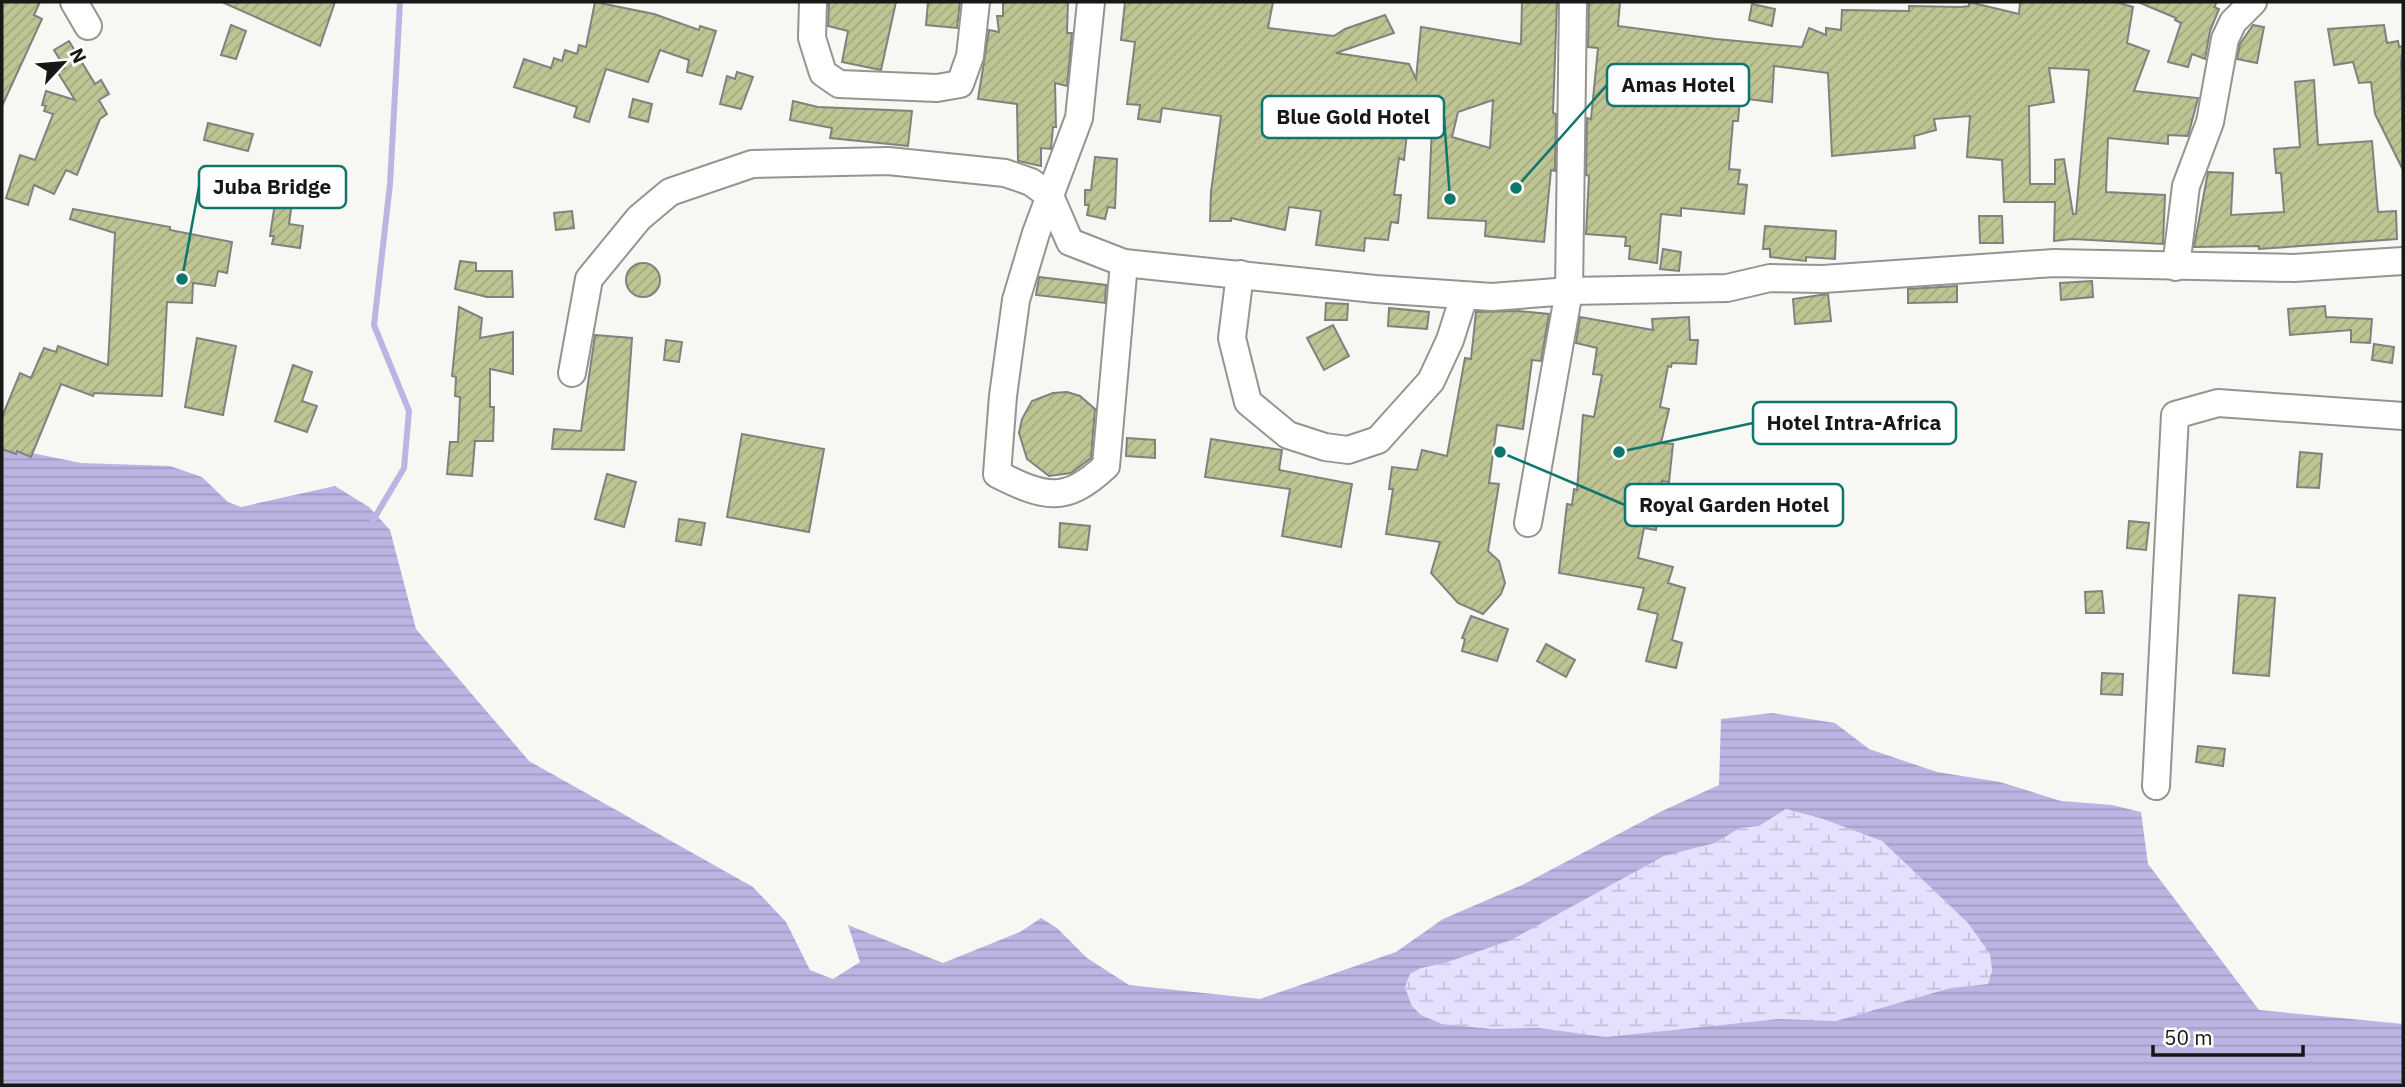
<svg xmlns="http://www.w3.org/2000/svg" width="2405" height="1087" font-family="'IBM Plex Sans',sans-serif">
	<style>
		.wetland { fill: url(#wetland-marsh) }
		.water { fill: url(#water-rules); fill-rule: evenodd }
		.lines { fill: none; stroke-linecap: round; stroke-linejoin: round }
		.stream { stroke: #bbb5e3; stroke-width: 6 }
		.building { fill: url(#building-hatch); stroke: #81827e; stroke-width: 2; fill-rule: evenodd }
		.minor-casing { stroke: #949490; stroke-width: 30 }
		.minor { stroke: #fff; stroke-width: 26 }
		.leader { fill: none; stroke: #0f766e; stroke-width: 2.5 }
		.callout-dot { fill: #0f766e; stroke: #fff; stroke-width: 2.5 }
		.callout { fill: #fff; stroke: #0f766e; stroke-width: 2.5 }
		.callout-label { font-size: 21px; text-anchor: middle; font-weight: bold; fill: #171716 }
	</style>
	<defs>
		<pattern id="wetland-marsh" width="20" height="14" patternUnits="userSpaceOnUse" patternTransform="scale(1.75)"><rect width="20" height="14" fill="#e4e1ff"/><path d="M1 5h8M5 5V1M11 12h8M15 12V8" fill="none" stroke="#c3c0da"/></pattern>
		<pattern id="water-rules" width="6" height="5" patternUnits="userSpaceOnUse" patternTransform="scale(1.75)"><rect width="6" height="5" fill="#bbb5e3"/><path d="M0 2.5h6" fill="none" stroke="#a09bc2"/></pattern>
		<pattern id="building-hatch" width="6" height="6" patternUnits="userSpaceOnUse" patternTransform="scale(1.75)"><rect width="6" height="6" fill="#bec493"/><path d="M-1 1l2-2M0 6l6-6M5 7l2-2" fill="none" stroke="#a3a87e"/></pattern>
	</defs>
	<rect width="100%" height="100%" fill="#f7f7f3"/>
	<polygon class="wetland" points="1786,809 1823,819 1882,841 1968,923 1990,954 1992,971 1988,984 1950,988 1836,1021 1778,1019 1606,1037 1539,1028 1492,1029 1442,1024 1421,1015 1412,1006 1405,987 1410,974 1421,967 1445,963 1664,856 1715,843 1740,828 1759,826"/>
	<path class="water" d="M 2,447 L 81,463 L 170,466 L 202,477 L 228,502 L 241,507 L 335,486 L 369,507 L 390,530 L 416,629 L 529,761 L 753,887 L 786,922 L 810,970 L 833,979 L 860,962 L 848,925 L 943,963 L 1020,932 L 1041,918 L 1057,928 L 1087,958 L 1129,985 L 1260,999 L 1396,952 L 1443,919 L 1522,885 L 1662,811 L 1719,785 L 1721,719 L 1772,713 L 1835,723 L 1869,749 L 1937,772 L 2000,782 L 2061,801 L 2112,805 L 2141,812 L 2148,864 L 2259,1010 L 2403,1024 L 2403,1085 L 2,1085 ZM 1786,809 L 1823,819 L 1882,841 L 1968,923 L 1990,954 L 1992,971 L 1988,984 L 1950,988 L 1836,1021 L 1778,1019 L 1606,1037 L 1539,1028 L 1492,1029 L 1442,1024 L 1421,1015 L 1412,1006 L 1405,987 L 1410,974 L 1421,968 L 1445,963 L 1511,940 L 1664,856 L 1715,843 L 1740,828 L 1759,826 Z"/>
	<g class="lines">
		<polyline class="stream" points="372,522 404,468 409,411 374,325 390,184 400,2"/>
	</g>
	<g class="building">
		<polygon points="2,2 40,2 34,15 42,19 2,106"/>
		<polygon points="222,2 335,2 320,46"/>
		<polygon points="595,2 654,14 699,30 700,26 716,31 702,76 687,72 689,60 660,50 648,82 606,69 589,122 574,117 577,107 514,87 524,59 551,68 554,58 562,61 565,50 577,54 579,45 586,47"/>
		<polygon points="829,2 896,2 881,70 842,62 848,31 828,26"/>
		<polygon points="928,2 960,2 957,28 926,25"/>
		<polygon points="1003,2 1068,2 1067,33 1072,33 1067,86 1055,83 1056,127 1053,127 1051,149 1041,148 1041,166 1018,161 1017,104 978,99 989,30 999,32 997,16 1003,16"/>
		<path d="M 1125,2 L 1273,2 L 1268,28 L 1334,36 L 1345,29 L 1385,15 L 1394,33 L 1336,53 L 1409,64 L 1416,79 L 1421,27 L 1521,44 L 1522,2 L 1557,2 L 1553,113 L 1556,114 L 1555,171 L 1551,170 L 1544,242 L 1485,236 L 1486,221 L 1428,218 L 1432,126 L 1408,124 L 1404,160 L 1399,158 L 1394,195 L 1401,195 L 1398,223 L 1391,222 L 1388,240 L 1365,238 L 1364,251 L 1316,245 L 1321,211 L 1289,207 L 1285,230 L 1231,218 L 1231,221 L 1210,221 L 1211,192 L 1221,116 L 1162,108 L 1160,122 L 1138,119 L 1140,105 L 1127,104 L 1135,42 L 1121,40 ZM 1493,100 L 1490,148 L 1452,137 L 1458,112 Z"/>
		<path d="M 1589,2 L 1620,2 L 1618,26 L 1716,39 L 1802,47 L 1809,28 L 1826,35 L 1826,28 L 1841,30 L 1842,10 L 1909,11 L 1909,6 L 1961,7 L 1969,6 L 1969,2 L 2019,14 L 2020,2 L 2116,2 L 2133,7 L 2127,43 L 2149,51 L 2134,91 L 2198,98 L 2188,136 L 2168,135 L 2168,144 L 2108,138 L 2106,192 L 2165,195 L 2163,244 L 2072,239 L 2054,241 L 2055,202 L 2004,202 L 2002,160 L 1967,157 L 1970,116 L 1934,119 L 1936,130 L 1914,136 L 1915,148 L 1832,156 L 1828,73 L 1774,66 L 1772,102 L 1740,98 L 1738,121 L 1733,121 L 1729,169 L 1740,170 L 1738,184 L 1747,185 L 1744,214 L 1681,208 L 1681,216 L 1661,214 L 1657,263 L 1629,259 L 1630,246 L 1625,246 L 1626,237 L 1586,234 L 1589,176 L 1586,175 L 1587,118 L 1591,119 L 1598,48 L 1588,47 ZM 2049,68 L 2089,70 L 2076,214 L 2073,214 L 2064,159 L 2055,160 L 2055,184 L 2030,184 L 2029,106 L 2054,102 Z"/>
		<polygon points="2138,2 2217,2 2214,7 2219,9 2210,31 2205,59 2192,54 2188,67 2168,62 2181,23 2175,20 2176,18"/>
		<polygon points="1752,4 1775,9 1772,26 1749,20"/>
		<polygon points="231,25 246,31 236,59 221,55"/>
		<polygon points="2253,25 2264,27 2257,63 2237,59 2240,44"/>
		<polygon points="2384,25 2387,43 2398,41 2399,47 2403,46 2401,62 2403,170 2375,114 2371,82 2359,83 2353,62 2334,65 2328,29"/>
		<polygon points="69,41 95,84 101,80 109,94 99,100 107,114 100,119 77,175 66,170 54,194 34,185 28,205 6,198 20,155 35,160 53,114 44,111 46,106 42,105 46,91 75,100 58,73 65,68 54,50"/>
		<polygon points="737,72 753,77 741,109 720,104 727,76 735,79"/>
		<polygon points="2314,80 2318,145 2372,141 2378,212 2396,211 2397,239 2259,249 2259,246 2194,247 2208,172 2233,173 2231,215 2284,212 2281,173 2276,173 2274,149 2300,147 2295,82"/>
		<polygon points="633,99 652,104 648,122 629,117"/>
		<polygon points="793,101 818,107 912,111 908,146 830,138 832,128 790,120"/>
		<polygon points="208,123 253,134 248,151 204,140"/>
		<polygon points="1095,157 1117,159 1115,208 1108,207 1105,219 1087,215 1089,205 1085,205 1085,190 1091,190"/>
		<polygon points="279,177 295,180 289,224 303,226 300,248 272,244 274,236 270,236"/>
		<polygon points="73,209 170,227 170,230 232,242 227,273 218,271 215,286 193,283 192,303 167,302 162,396 94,393 93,396 61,384 31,457 17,451 16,454 2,449 2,417 20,373 31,378 44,348 56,352 58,346 108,365 115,233 70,219"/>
		<polygon points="572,211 574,228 556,230 554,213"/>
		<polygon points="1979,216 2002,216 2003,243 1980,243"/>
		<polygon points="1765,226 1836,231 1835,259 1806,257 1806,261 1770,257 1770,249 1763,249"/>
		<polygon points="1663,249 1681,252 1679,271 1660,269"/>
		<polygon points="460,261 476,263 476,271 512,271 513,297 487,297 455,289"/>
		<circle cx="643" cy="280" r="17"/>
		<polygon points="1039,277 1106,285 1105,303 1036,295"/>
		<polygon points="2092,281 2093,297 2061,300 2060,283"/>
		<polygon points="1957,286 1957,302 1908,303 1908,289"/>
		<polygon points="1828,294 1831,321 1795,324 1793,299"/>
		<polygon points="1326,303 1348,304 1347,320 1325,320"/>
		<polygon points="2325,306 2326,317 2372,319 2370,343 2351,342 2351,330 2290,335 2288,309"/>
		<polygon points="459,307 482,318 480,338 513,332 513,374 490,369 490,407 494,407 493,441 475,441 472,476 447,474 450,442 458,442 460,397 455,396 456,377 452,376"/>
		<polygon points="1389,308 1429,312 1427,329 1388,326"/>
		<polygon points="1518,311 1549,314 1541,361 1532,360 1523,429 1497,425 1489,483 1499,484 1488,551 1499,561 1505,583 1501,594 1483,614 1458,603 1431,573 1440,542 1386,534 1393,489 1389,489 1392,467 1417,470 1422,450 1447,456 1465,358 1471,359 1476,312"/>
		<polygon points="1580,317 1653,330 1652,319 1689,317 1690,340 1698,340 1696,364 1672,363 1671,367 1668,366 1660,407 1669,409 1661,443 1673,444 1669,482 1662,481 1656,530 1644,528 1638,558 1673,567 1668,583 1685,588 1672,640 1682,643 1676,668 1646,661 1658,614 1638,609 1644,588 1559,573 1567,504 1572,505 1574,489 1577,490 1583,415 1594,417 1602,375 1593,374 1597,348 1576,343"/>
		<polygon points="1333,325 1349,356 1324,370 1307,338"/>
		<polygon points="595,335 632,338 624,450 552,449 554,429 581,431"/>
		<polygon points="197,338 236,346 223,415 185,407"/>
		<polygon points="666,340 682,342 679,362 664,360"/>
		<polygon points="2374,344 2394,347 2392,363 2372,360"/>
		<polygon points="293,365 312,372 302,401 317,406 307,432 275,421"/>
		<polygon points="1067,392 1080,396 1095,409 1091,458 1071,473 1049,476 1027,459 1019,433 1022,419 1032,401 1053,393"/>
		<polygon points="742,434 824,449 809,532 727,517"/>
		<polygon points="1127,438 1155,440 1155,458 1126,456"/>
		<polygon points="1211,439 1282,450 1279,470 1352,484 1341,547 1282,536 1290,489 1205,477"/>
		<polygon points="2300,452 2322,454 2319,488 2297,487"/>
		<polygon points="607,474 636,482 624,527 595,519"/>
		<polygon points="679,519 705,523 701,545 676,541"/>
		<polygon points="2129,521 2149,523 2146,550 2127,548"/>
		<polygon points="1060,523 1090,526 1087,550 1059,547"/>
		<polygon points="2102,591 2104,613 2086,613 2085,592"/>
		<polygon points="2239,595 2275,598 2269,676 2233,673"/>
		<polygon points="1471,616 1508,629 1497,661 1462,651 1465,639 1462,638"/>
		<polygon points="1546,644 1575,660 1566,677 1537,661"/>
		<polygon points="2102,673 2123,674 2122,695 2101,694"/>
		<polygon points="2198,746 2225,749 2223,766 2196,762"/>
	</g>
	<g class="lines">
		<g class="minor-casing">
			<g id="minor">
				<polyline points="74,2 88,26"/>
				<polyline points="813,2 812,38 823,73 839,84 937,88 960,84 970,56 976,2"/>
				<path d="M 1091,2 L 1079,118 L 1036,233 L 1016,300 L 1003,396 L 997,474 C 1045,498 1065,504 1106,466 L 1124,263"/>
				<polyline points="2176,267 2186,186 2210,122 2225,39 2233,22 2253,2"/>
				<polyline points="1240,274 1232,338 1248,402 1288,435 1325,447 1348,450 1378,440 1431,381 1450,340 1464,296"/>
				<polyline points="572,373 589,279 639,218 670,192 752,164 888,161 1005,173 1031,182 1050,196 1070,242 1124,263 1375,289 1492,297 1569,291 1727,288 1770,278 1823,279 2054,263 2294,268 2403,261"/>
				<polyline points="1528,523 1569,291 1573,2"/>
				<polyline points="2156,786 2175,415 2218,403 2403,416"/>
			</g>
		</g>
		<use href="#minor" class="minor"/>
	</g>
	<path class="leader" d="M1516 188L1607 85M1450 199L1444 117M182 279L199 187M1619 452L1753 423M1500 452L1625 505"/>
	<g class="callout-dot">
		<circle cx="1516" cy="188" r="7"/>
		<circle cx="1450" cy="199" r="7"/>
		<circle cx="182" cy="279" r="7"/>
		<circle cx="1619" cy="452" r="7"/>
		<circle cx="1500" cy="452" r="7"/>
	</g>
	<g class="callout">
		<rect x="1607" y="64" width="142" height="42" rx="7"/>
		<rect x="1262" y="96" width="182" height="42" rx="7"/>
		<rect x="199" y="166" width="147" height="42" rx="7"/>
		<rect x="1753" y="402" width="203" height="42" rx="7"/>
		<rect x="1625" y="484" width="218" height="42" rx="7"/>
	</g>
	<g class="callout-label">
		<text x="1678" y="92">Amas Hotel</text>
		<text x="1353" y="124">Blue Gold Hotel</text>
		<text x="272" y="194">Juba Bridge</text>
		<text x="1854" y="430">Hotel Intra-Africa</text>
		<text x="1734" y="512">Royal Garden Hotel</text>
	</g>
	<rect width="2405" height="1087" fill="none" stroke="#171716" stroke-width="7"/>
	<g transform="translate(63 63) rotate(64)" stroke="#ffffff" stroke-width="5" paint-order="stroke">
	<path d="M0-5L12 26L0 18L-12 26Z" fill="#171716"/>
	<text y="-10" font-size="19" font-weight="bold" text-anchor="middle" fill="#171716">N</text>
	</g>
	<path d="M2153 1045v10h150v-10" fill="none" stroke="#171716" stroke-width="3.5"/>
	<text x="2164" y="1045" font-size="21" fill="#171716" stroke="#ffffff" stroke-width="5" paint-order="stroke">50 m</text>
</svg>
